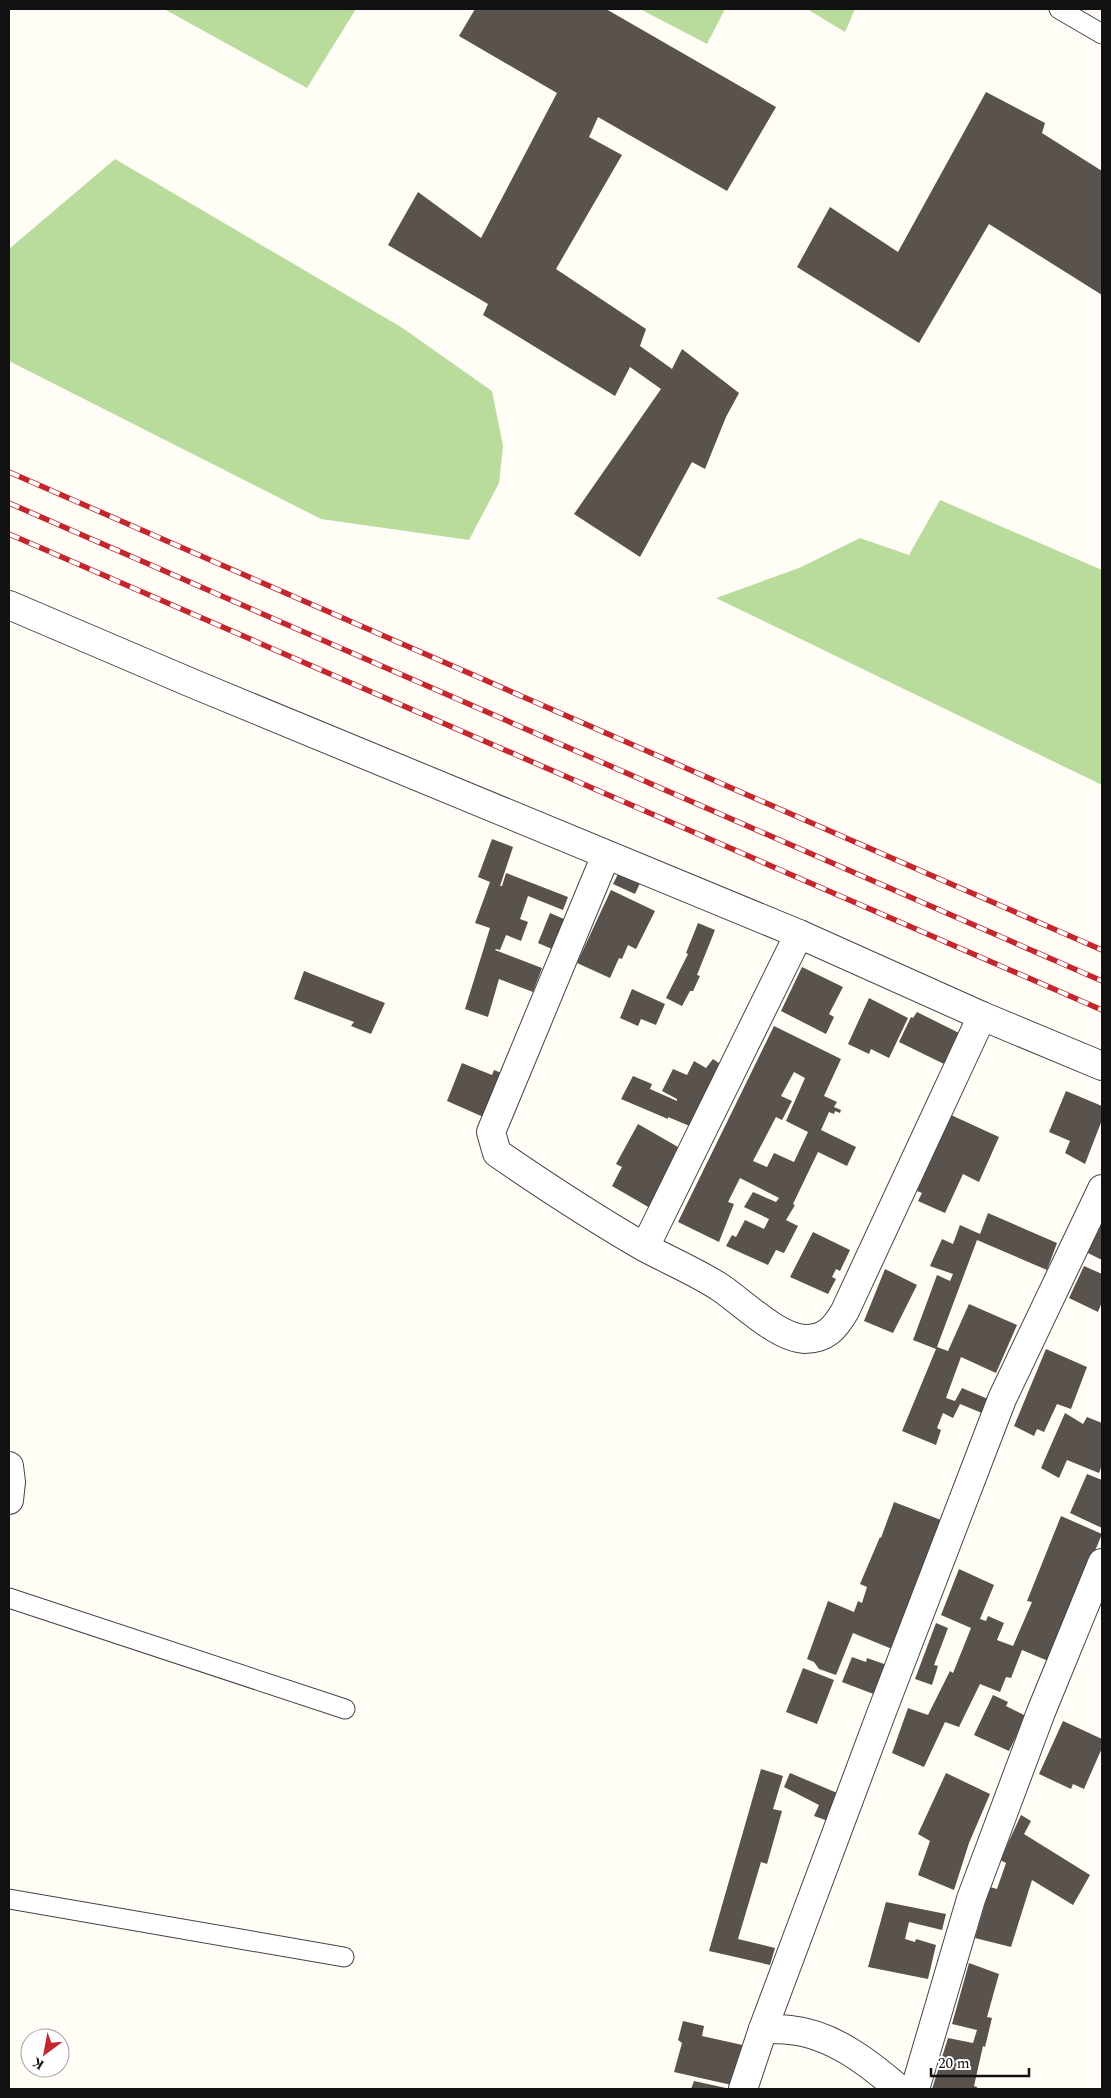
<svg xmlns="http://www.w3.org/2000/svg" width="1111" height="2098" font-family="Spectral,serif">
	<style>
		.forest { fill: #b9dc9c }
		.building { fill: #5a524d; fill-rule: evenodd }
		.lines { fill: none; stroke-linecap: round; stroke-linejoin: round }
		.service-casing { stroke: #444; stroke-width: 21 }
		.minor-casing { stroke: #444; stroke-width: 30 }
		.tertiary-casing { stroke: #444; stroke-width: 30 }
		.service { stroke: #fff; stroke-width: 19 }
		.minor { stroke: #fff; stroke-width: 28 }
		.tertiary { stroke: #fff; stroke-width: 28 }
		.rail-casing { stroke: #c4262e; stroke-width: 5.5 }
		.rail { stroke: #fff; stroke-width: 4; stroke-dasharray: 11; stroke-linecap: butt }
	</style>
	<rect width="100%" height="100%" fill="#fffdf5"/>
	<g class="forest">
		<polygon points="164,9 356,9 307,88"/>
		<polygon points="640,9 725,9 707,44"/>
		<polygon points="807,9 855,9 845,32"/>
		<polygon points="115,159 401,327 492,391 503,446 499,483 469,540 321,519 9,361 9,249"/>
		<polygon points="940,500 1102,570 1102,785 716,598 799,568 860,538 909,555"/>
	</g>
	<g class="building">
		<polygon points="475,9 606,9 776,107 727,191 598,117 589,137 622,155 556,269 646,329 640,346 672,369 682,349 739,393 726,417 705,469 692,462 640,557 574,514 661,389 630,367 615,396 483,315 488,304 388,245 418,192 481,238 557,93 459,36"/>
		<polygon points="986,92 1045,123 1042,133 1102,171 1102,295 989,224 919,343 797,267 830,207 898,252"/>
		<polygon points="492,839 513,847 500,886 502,886 506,873 568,897 563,910 528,896 520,919 528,922 521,941 506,935 500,950 496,949 495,950 542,968 533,992 499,979 488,1017 465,1009 490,928 475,923 490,882 478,877"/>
		<polygon points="620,870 642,879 635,894 613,884"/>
		<polygon points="611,890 655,911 636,949 628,945 622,959 619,958 610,978 577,963"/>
		<polygon points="550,913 564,919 552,949 538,943"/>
		<polygon points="698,923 715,930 697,975 700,976 693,991 690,991 682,1006 666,998 688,954 686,953"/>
		<polygon points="802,967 843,987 829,1014 834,1017 826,1034 781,1011"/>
		<polygon points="304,971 385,1003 371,1034 351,1026 354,1022 294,999"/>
		<polygon points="632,989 665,1004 656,1025 641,1019 638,1026 620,1018"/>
		<polygon points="869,998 908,1018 889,1058 871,1049 869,1054 848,1044"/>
		<polygon points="917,1012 959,1033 944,1064 899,1042 911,1017 913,1018"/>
		<path d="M 774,1026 L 841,1059 L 824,1096 L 837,1102 L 834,1107 L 841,1110 L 840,1113 L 835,1111 L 834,1114 L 829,1112 L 821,1130 L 856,1147 L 847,1166 L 818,1152 L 793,1204 L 795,1205 L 786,1220 L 798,1226 L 784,1253 L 776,1250 L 768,1265 L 726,1246 L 732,1235 L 736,1237 L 745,1220 L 764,1229 L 769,1219 L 744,1207 L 753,1192 L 776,1202 L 779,1198 L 740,1178 L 728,1202 L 734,1204 L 719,1242 L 678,1222 ZM 794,1072 L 805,1078 L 786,1121 L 808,1132 L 794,1162 L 774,1153 L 767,1167 L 753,1161 L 776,1117 L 782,1120 L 792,1101 L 781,1096 Z"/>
		<polygon points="713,1059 726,1068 692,1127 668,1117 668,1119 621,1099 633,1076 652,1084 650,1089 677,1101 677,1099 662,1091 673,1069 687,1075 694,1061 706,1068"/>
		<polygon points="462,1063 492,1075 494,1070 504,1074 488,1119 447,1101"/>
		<polygon points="1066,1091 1102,1106 1102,1120 1085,1164 1065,1153 1070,1141 1049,1132"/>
		<polygon points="951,1115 999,1137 979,1182 963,1174 945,1213 918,1201 922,1193 917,1191"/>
		<polygon points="638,1124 678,1147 650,1208 612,1186 622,1167 616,1164"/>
		<polygon points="988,1213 1057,1243 1047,1270 977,1240 937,1347 948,1351 969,1304 1017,1325 996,1373 961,1357 946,1398 955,1401 962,1388 988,1399 982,1413 960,1404 953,1418 943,1413 937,1428 941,1430 936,1445 902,1431 936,1349 913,1340 937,1275 950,1281 953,1274 930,1266 942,1239 953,1244 960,1225 980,1234"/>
		<polygon points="1102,1217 1102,1260 1088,1253"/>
		<polygon points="813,1232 850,1250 840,1271 836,1269 832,1277 836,1279 828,1294 790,1277"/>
		<polygon points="1084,1266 1102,1274 1102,1302 1098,1312 1069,1298"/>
		<polygon points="885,1269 917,1285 893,1333 864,1321"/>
		<polygon points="1046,1349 1087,1367 1071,1409 1057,1404 1044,1432 1037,1429 1034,1436 1014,1426"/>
		<polygon points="1065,1413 1083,1424 1087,1417 1102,1423 1102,1465 1099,1473 1067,1460 1059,1478 1041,1468"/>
		<polygon points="1087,1474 1102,1480 1102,1528 1070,1513"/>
		<polygon points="894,1502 941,1520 892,1649 853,1633 836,1675 819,1669 814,1662 807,1659 828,1601 854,1612 858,1601 862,1603 867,1587 860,1584 880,1537 881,1538"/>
		<polygon points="1061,1516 1102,1534 1067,1618 1053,1663 1022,1650 1011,1678 1006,1677 1000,1692 980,1684 959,1727 945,1722 924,1767 892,1753 908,1708 928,1715 950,1671 953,1673 971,1628 941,1615 959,1569 994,1585 980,1619 986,1621 988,1616 1004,1623 997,1640 1013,1646 1032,1602 1027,1601"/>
		<polygon points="936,1623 948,1628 934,1665 938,1666 932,1685 915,1679"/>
		<polygon points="852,1657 866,1662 867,1658 887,1665 876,1695 842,1682"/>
		<polygon points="803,1668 834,1680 817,1724 786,1712"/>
		<polygon points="993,1695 1008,1702 1006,1706 1026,1716 1009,1751 974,1735"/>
		<polygon points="1063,1721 1102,1739 1102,1748 1084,1789 1073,1784 1071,1789 1039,1774"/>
		<polygon points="761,1769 783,1776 773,1809 782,1811 767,1864 761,1862 738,1939 775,1948 770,1965 709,1951"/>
		<polygon points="790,1773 842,1795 831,1822 814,1816 819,1805 784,1787"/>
		<polygon points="946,1773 990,1794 969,1843 954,1890 918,1875 930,1841 918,1834"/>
		<polygon points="1021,1815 1031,1821 1024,1834 1090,1875 1073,1905 1032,1880 1011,1947 975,1938 990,1887 997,1889 1006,1863 1000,1860"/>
		<polygon points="886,1902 946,1914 942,1930 909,1922 905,1939 915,1942 916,1939 936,1945 928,1979 868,1967"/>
		<polygon points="969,1963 999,1974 987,2017 992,2018 985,2047 983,2046 974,2086 977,2087 977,2089 932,2089 948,2038 973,2043 977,2030 952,2024"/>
		<polygon points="683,2021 704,2026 702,2036 747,2046 736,2086 674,2072 682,2043 678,2040"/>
		<polygon points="694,2081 726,2088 726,2089 691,2089"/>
	</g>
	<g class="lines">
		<g class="service-casing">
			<g id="service">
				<polyline points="1059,9 1102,34"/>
				<polyline points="9,1598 345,1709"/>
				<polyline points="9,1899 344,1957"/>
			</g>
		</g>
		<g class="minor-casing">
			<g id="minor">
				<path d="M 606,855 L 491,1132 L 497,1153 C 545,1186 594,1218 644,1247 C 670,1261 697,1272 721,1288 C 743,1303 778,1338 805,1339 C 826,1339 835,1328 845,1311 L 982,1016"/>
				<polyline points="645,1247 799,934"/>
				<polyline points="9,1466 11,1482 9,1500"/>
				<path d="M 763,2029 C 772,2029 781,2029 790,2030 C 832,2034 869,2063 899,2089"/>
				<polyline points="743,2089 763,2029 881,1714 1002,1399 1102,1189"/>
				<polyline points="915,2089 971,1899 1041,1712 1102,1563"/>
			</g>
		</g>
		<g class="tertiary-casing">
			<polyline id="tertiary" points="9,605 194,684 799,934 982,1016 1102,1066"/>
		</g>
		<use href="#service" class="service"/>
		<use href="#minor" class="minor"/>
		<use href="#tertiary" class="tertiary"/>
		<g class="rail-casing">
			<g id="rail">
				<polyline points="9,472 1102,950"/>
				<polyline points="9,503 1102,981"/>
				<polyline points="9,534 1102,1010"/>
			</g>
		</g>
		<use href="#rail" class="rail"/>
	</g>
	<rect width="1111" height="2098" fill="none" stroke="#111111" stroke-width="20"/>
	<g transform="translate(45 2053) rotate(212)"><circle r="24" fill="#ffffff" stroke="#a0a0a0"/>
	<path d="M0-4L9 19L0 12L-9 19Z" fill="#c4262e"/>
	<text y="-8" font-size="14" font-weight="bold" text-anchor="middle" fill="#111111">K</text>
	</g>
	<path d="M931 2068v8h98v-8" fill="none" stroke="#111111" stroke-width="2.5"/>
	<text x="938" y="2068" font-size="15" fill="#111111" stroke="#ffffff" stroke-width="4" paint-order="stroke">20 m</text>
</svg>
